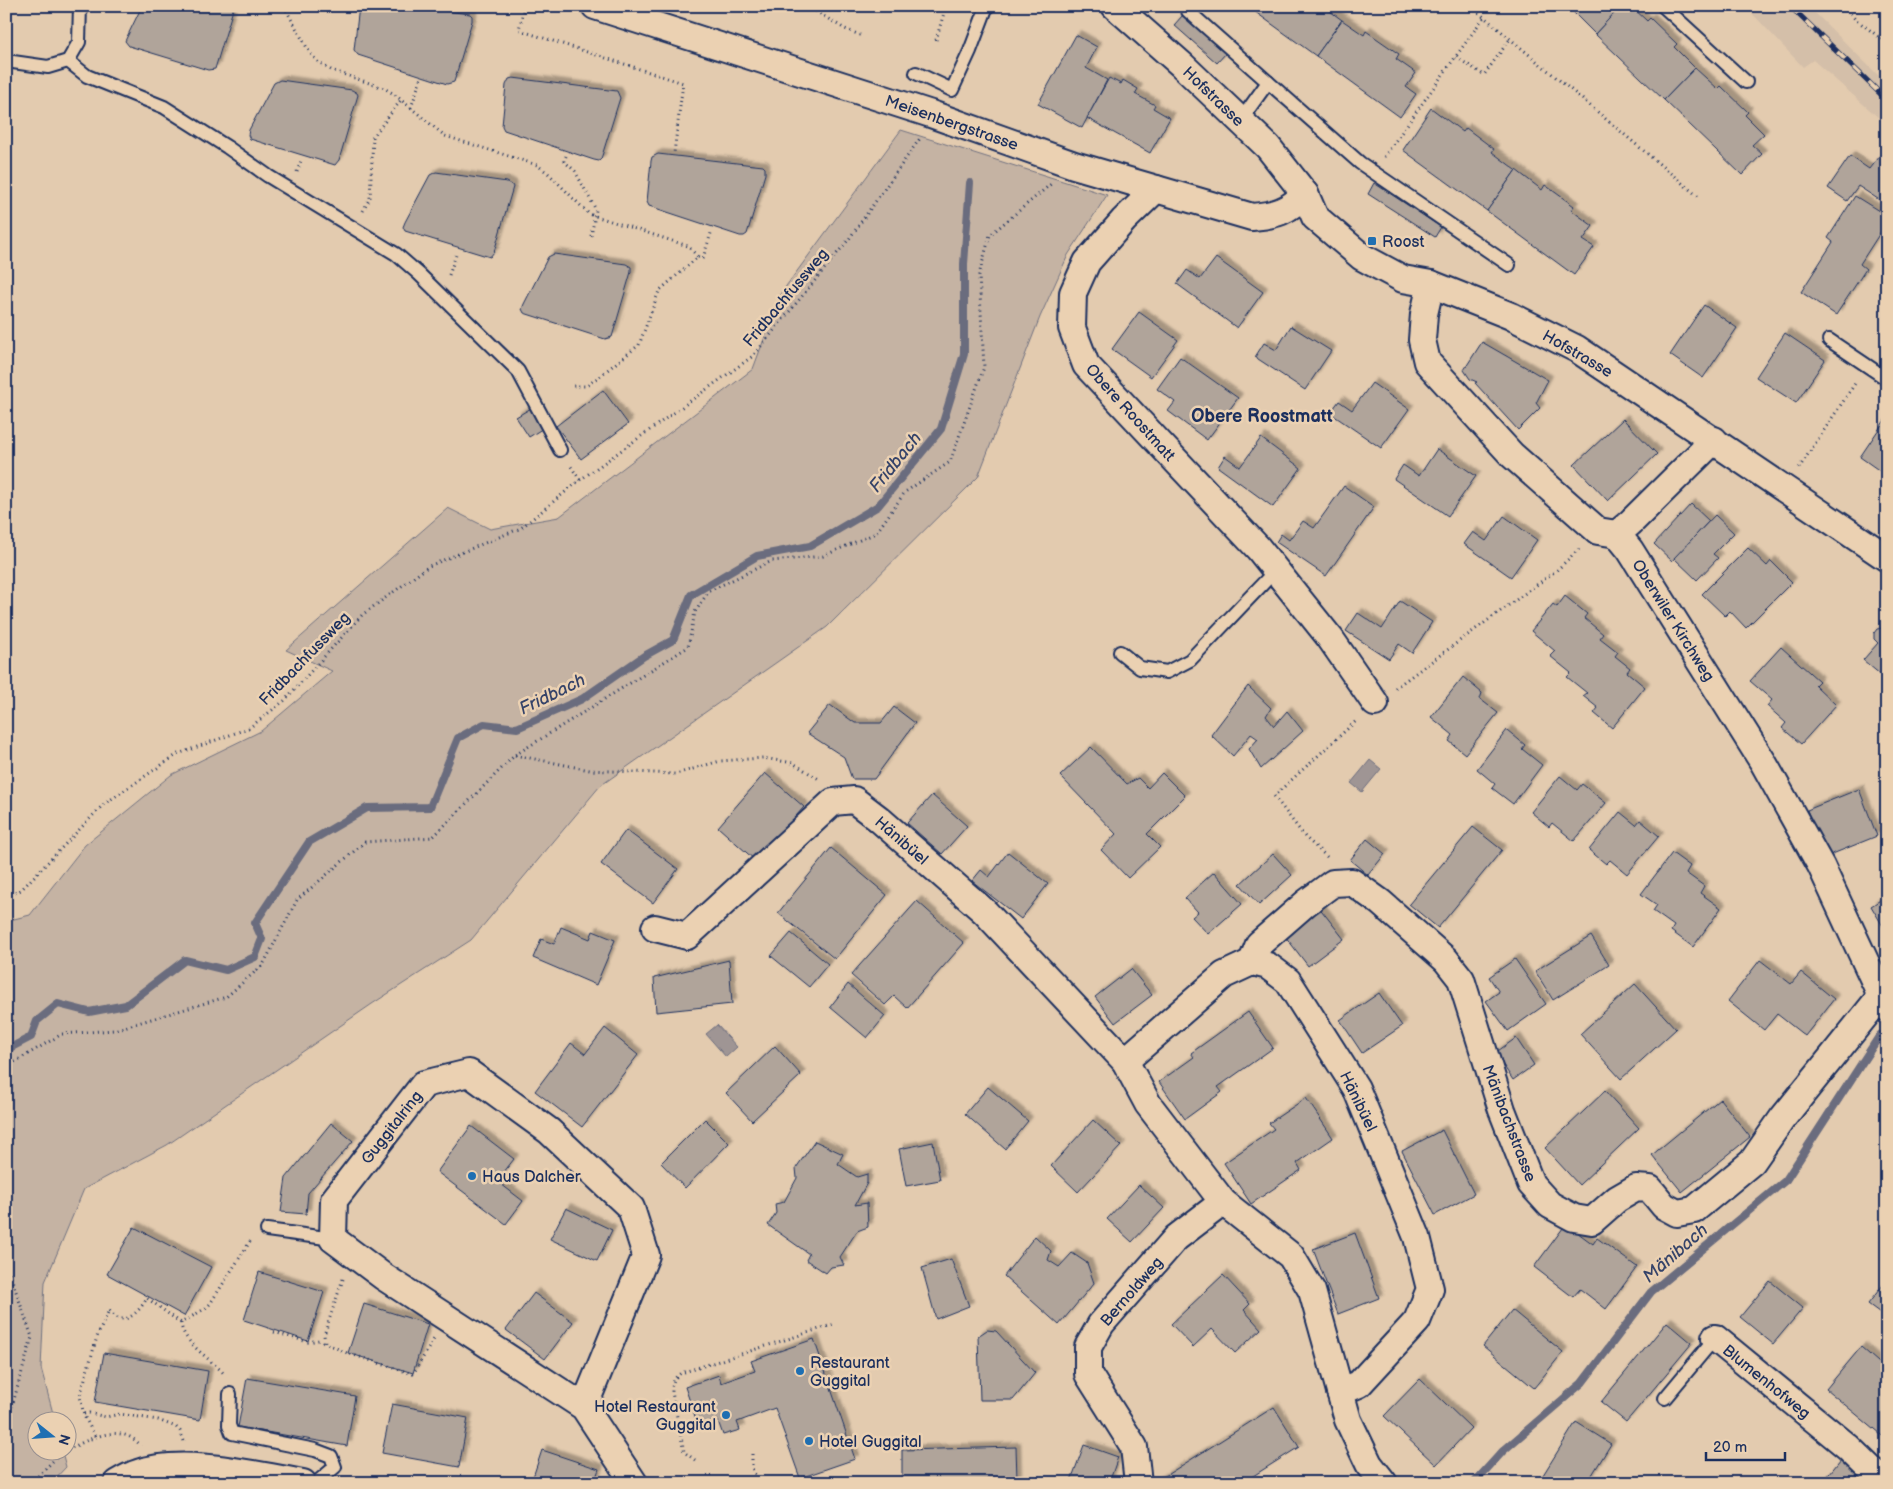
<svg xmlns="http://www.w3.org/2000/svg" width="1893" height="1489" font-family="'Balsamiq Sans',sans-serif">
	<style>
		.built { fill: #d4bfa9 }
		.green { fill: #c5b3a3; stroke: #707180 }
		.water { fill: #9f9594; stroke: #6a6c7e }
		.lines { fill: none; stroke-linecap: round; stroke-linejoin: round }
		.stream { stroke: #6a6c7e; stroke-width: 8 }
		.building { fill: #b0a49a; stroke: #1b2f5e; filter: url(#shadow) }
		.service-casing { stroke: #1b2f5e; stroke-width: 16 }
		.minor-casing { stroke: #1b2f5e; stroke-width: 30 }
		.path { stroke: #1b2f5e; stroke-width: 3; stroke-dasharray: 1 4; stroke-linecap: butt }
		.service { stroke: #ebd1b2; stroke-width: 12 }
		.minor { stroke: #ebd1b2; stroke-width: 26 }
		.rail-casing { stroke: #1b2f5e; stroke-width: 5.5 }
		.rail { stroke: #ebd1b2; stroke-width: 4; stroke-dasharray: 11; stroke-linecap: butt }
		.poi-dot { fill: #1f6fb2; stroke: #ebd1b2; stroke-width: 2 }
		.labels { text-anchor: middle; stroke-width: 5; stroke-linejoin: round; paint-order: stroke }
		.street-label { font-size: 16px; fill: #1b2f5e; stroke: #ebd1b2 }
		.poi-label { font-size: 16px; fill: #1b2f5e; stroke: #ebd1b2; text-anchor: start }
		.neighbourhood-label { font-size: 18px; font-weight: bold; fill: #1b2f5e; stroke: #ebd1b2 }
		.water-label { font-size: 18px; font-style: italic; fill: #354369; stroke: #ebd1b2 }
	</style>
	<defs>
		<filter id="shadow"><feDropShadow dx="4.5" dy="-4.5" stdDeviation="1" flood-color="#0004"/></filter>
	</defs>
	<rect width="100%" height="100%" fill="#e3cbaf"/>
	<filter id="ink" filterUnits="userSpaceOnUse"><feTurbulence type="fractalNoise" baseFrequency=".02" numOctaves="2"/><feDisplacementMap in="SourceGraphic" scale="10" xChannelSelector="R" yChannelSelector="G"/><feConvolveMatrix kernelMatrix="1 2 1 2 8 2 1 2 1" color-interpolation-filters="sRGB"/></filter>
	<g filter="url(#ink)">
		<polygon class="built" points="1745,6 1808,6 1887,84 1887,125 1813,60 1803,67"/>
		<polygon class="green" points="901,130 1107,195 1068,255 1040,317 978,477 827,627 600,786 471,940 372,1004 167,1145 84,1189 45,1282 41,1368 55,1421 38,1422 38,1452 62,1452 66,1467 51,1483 6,1483 6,921 30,915 85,845 171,775 261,731 332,671 286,650 448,508 490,529 559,517 753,369 781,293"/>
		<g class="water">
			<polygon points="1370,760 1381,769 1362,792 1351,783"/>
			<polygon points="717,1025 737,1047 726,1057 706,1034"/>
		</g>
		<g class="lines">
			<g class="stream">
				<polyline points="6,1050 31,1037 37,1021 58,1004 89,1012 126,1005 185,960 226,970 255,957 262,939 255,923 309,842 367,808 430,807 458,738 484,724 517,728 582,699 644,656 673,640 691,595 757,556 810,546 878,506 941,429 964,354 964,264 970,183"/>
				<polyline points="1474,1483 1503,1451 1582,1383 1651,1292 1786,1180 1880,1035"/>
			</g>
		</g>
		<g class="building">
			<polygon points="142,6 234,6 215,69 208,70 129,46 125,41"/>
			<polygon points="359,6 406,6 470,14 472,16 472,21 454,82 447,84 358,55 354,50"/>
			<polygon points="1247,6 1323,6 1342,20 1316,56"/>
			<polygon points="1567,6 1621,6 1595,34"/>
			<polygon points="1621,6 1631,6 1647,21 1650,18 1677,44 1674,47 1695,68 1664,100 1595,34"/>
			<polygon points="1183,15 1226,53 1217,63 1174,25"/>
			<polygon points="1342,20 1364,35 1366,31 1399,54 1396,59 1416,73 1406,87 1416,94 1400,117 1316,56"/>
			<polygon points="1076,35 1097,47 1086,68 1107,80 1082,128 1038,104"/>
			<polygon points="1695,68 1718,89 1721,86 1748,112 1745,115 1764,134 1752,145 1762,154 1742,175 1664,100"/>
			<polygon points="513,78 617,91 620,98 601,159 599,161 594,160 504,130 502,126 506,85 509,79"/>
			<polygon points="1109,78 1121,84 1123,80 1138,89 1135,94 1155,105 1153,108 1170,118 1150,153 1087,118"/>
			<polygon points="280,80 352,90 357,93 358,95 339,160 335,165 250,139 248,135 249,130 274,83"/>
			<polygon points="1431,108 1463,132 1466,128 1494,149 1492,152 1516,170 1487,211 1403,150"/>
			<polygon points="658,154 763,166 765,168 765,174 747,234 744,236 740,236 649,206 647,202 651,161 652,157"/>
			<polygon points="1850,156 1869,169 1879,156 1887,161 1887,205 1858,186 1847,201 1828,188"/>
			<polygon points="1516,170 1542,190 1545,185 1574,206 1571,210 1593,226 1583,240 1594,247 1574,275 1487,211"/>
			<polygon points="436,172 507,182 512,185 513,187 494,252 490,257 405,231 403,227 405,222 430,175"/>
			<polygon points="1374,183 1441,227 1435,237 1368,194"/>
			<polygon points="1855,196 1887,216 1887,222 1860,264 1866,269 1836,315 1801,292 1833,242 1828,238"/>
			<polygon points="554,254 626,264 631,267 631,272 612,337 605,339 524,313 522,309 524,304 548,257"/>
			<polygon points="1216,258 1263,292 1237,328 1177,284 1187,270 1200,279"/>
			<polygon points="1704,305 1737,328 1703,378 1670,355"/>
			<polygon points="1139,312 1178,340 1151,377 1112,349"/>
			<polygon points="1291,326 1331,351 1305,390 1255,357 1264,343 1276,350"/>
			<polygon points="1785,333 1825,360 1796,403 1756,377"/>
			<polygon points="1482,342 1548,380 1536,403 1540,408 1518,430 1475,383 1477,382 1470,379 1464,370"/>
			<polygon points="1180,357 1238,398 1207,440 1168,411 1175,402 1157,389"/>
			<polygon points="1372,383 1409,409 1381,448 1330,413 1339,401 1352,410"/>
			<polygon points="603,390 628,424 581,459 556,426"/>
			<polygon points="533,407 545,427 529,437 516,417"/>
			<polygon points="1623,419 1657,454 1608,501 1574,465"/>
			<polygon points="1885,420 1887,421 1887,476 1860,457"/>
			<polygon points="1261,438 1301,468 1273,507 1218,467 1225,456 1240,467"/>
			<polygon points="1437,449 1476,476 1448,516 1394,479 1403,465 1419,476"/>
			<polygon points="1344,486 1374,507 1326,576 1276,542 1281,534 1289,540 1303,521 1314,528"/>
			<polygon points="1691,504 1709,521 1672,561 1654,544"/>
			<polygon points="1715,515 1734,533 1713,554 1718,558 1697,580 1674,558"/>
			<polygon points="1504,516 1537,540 1511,577 1464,544 1473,532 1486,541"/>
			<polygon points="1748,548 1767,566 1771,561 1792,582 1746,628 1730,611 1725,616 1702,594"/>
			<polygon points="1565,596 1587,614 1584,618 1603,634 1600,638 1618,652 1615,656 1630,668 1627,672 1645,687 1612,728 1594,713 1598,708 1583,696 1587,693 1567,677 1571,673 1550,656 1555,651 1531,631 1553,604 1557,607"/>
			<polygon points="1400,601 1432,622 1412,653 1399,644 1389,659 1346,631 1358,613 1382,629"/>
			<polygon points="1883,628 1887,631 1887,680 1863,660 1878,643 1874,639 1874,633 1877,629"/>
			<polygon points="1781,647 1819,681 1815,685 1836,705 1801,744 1782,728 1786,723 1767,706 1772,700 1750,681"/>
			<polygon points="1463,677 1482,693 1480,699 1498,713 1465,754 1449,741 1453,735 1431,717"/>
			<polygon points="1248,686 1271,708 1266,716 1274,726 1287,711 1303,731 1261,769 1249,749 1258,739 1251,734 1233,756 1211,735"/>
			<polygon points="830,705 855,723 881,723 894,707 915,723 874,779 852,779 844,757 807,733"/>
			<polygon points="1507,730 1525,745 1522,749 1542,765 1513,804 1492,788 1495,784 1477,769"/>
			<polygon points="1091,747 1127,784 1138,778 1148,788 1162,773 1185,796 1147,834 1160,847 1128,878 1101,850 1116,834 1060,776"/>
			<polygon points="765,773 804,807 756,861 718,827"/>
			<polygon points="1560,776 1577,790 1582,784 1606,803 1574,841 1552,823 1549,827 1531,812"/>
			<polygon points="1859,789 1877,836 1825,857 1807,810"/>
			<polygon points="932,795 967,826 942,854 907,823"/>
			<polygon points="1620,812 1636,825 1640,820 1659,836 1627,874 1610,860 1606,864 1589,850"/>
			<polygon points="1473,827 1502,850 1438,928 1409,904"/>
			<polygon points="626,830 678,869 653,903 601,864"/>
			<polygon points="1367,839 1385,854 1368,875 1350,860"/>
			<polygon points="831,848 887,895 835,959 778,913"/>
			<polygon points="1008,852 1048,884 1021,919 972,881 981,870 989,877"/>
			<polygon points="1672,853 1690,866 1686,873 1704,886 1700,893 1721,908 1693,947 1671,931 1674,926 1653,911 1657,905 1641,894"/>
			<polygon points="1273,854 1292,875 1259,905 1240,884"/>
			<polygon points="1214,872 1242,904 1208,934 1192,917 1198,912 1185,898"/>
			<polygon points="1887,896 1887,933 1871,906"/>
			<polygon points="917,901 964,943 907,1008 894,996 885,1005 851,975"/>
			<polygon points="1318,906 1344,939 1308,966 1282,932"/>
			<polygon points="561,927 590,939 593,931 615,940 596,985 533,958 541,939 554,944"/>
			<polygon points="791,933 828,964 809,987 771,956"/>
			<polygon points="1591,936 1609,965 1553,1000 1535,971"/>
			<polygon points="1515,959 1546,1004 1508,1031 1486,1001 1499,992 1489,977"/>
			<polygon points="729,960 732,1004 656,1012 654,978"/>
			<polygon points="1760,960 1791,984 1801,972 1834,999 1805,1036 1777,1014 1764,1030 1728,1001"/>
			<polygon points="1131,969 1152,995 1115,1023 1095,997"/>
			<polygon points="848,984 885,1016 867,1038 830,1007"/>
			<polygon points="1635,984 1676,1029 1621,1079 1580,1034"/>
			<polygon points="1379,993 1402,1026 1362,1053 1340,1020"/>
			<polygon points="1248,1012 1273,1048 1218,1087 1222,1092 1185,1119 1159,1082 1194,1057 1191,1053"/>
			<polygon points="605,1028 638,1055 582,1127 535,1091 571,1043 585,1054"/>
			<polygon points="1516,1038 1534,1065 1513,1080 1495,1053"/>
			<polygon points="775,1046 801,1075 752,1121 726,1093"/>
			<polygon points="988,1087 1028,1121 1005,1149 965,1114"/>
			<polygon points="1605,1091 1639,1128 1579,1185 1545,1148"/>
			<polygon points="1306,1098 1333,1138 1297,1163 1301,1170 1251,1204 1224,1163 1274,1129 1269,1123"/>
			<polygon points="1720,1099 1750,1137 1682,1192 1652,1155"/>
			<polygon points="705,1119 729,1143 685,1188 661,1163"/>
			<polygon points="1093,1120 1121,1146 1078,1192 1051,1166"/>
			<polygon points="331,1123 353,1141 308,1193 306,1214 281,1212 286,1178"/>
			<polygon points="471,1126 514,1159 497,1181 523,1201 506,1224 437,1172"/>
			<polygon points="1442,1130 1474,1194 1435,1215 1402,1151"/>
			<polygon points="815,1141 843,1154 838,1164 857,1177 867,1174 867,1183 855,1205 867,1203 868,1227 857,1231 840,1257 844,1265 831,1267 826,1273 806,1260 809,1254 768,1225 776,1213 775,1204 784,1202 797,1178 796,1168"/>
			<polygon points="933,1142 940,1180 906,1186 899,1149"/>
			<polygon points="1139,1185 1164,1208 1132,1242 1107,1219"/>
			<polygon points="566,1208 612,1230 597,1261 550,1239"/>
			<polygon points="1566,1224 1593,1244 1597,1238 1637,1267 1606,1309 1580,1289 1573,1297 1534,1267"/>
			<polygon points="134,1227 211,1267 184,1316 107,1274"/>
			<polygon points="1355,1233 1379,1298 1338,1314 1313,1249"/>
			<polygon points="1035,1236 1051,1251 1048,1260 1059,1267 1072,1253 1087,1263 1094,1283 1059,1325 1004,1276"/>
			<polygon points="951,1259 969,1306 936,1319 922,1268"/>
			<polygon points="259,1272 324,1292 308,1341 244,1320"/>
			<polygon points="1223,1275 1250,1304 1244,1310 1261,1329 1235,1353 1212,1329 1193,1347 1171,1324"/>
			<polygon points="1887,1280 1887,1318 1868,1304"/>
			<polygon points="1770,1281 1803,1308 1773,1344 1740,1317"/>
			<polygon points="534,1293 573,1322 545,1359 506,1330"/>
			<polygon points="364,1304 428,1324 413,1373 348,1353"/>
			<polygon points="1512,1310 1563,1352 1534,1388 1483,1346"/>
			<polygon points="1667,1322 1692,1343 1626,1422 1601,1402"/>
			<polygon points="987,1330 996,1331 1035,1373 1013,1400 980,1400 978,1336"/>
			<polygon points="814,1339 855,1459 800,1478 775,1408 737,1422 740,1430 723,1435 718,1421 699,1428 685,1387 719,1375 721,1383 755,1371 751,1361"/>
			<polygon points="1861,1347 1887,1370 1887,1440 1826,1389"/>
			<polygon points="104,1353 208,1371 200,1420 95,1402"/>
			<polygon points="247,1378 355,1396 347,1446 238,1427"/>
			<polygon points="1420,1379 1471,1428 1436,1465 1384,1416"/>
			<polygon points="392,1404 468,1418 459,1467 382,1453"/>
			<polygon points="1274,1407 1299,1447 1242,1483 1154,1483"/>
			<polygon points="1576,1422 1611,1444 1587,1483 1538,1483"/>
			<polygon points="1084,1445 1118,1457 1109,1483 1070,1483"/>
			<polygon points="1016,1447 1017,1479 902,1483 902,1450"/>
			<polygon points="542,1450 599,1469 594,1483 531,1483"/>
			<polygon points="1841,1459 1871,1483 1822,1483"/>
		</g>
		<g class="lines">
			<g class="service-casing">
				<g id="service">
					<polyline points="1663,6 1746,82"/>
					<polyline points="1188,11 1268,82"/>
					<polyline points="6,61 48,67 68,61 79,42 80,6"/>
					<polyline points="68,61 87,76 164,107 227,147 268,176 396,254 419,274 518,371 560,450"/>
					<polyline points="916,73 952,90 970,51 987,6"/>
					<polyline points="1240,121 1268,82 1360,163 1509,265"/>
					<polyline points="1829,340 1887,379"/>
					<polyline points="1120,652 1140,668 1167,672 1190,660 1276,570"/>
					<polyline points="267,1230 333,1239"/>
					<polyline points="230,1394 229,1425 232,1433 315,1450 331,1456 335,1467 316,1483"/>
					<polyline points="1665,1398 1715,1338"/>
				</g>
			</g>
			<g class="minor-casing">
				<g id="minor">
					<path d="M 595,6 L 931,114 L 1074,165 L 1252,217 C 1276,215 1288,211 1305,194"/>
					<polyline points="1115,6 1182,65 1268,147 1305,194 1315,217 1362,257 1403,279 1431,284 1511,316 1577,349 1887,558"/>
					<polyline points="1156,189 1124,220 1087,262 1073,293 1072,328 1086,365 1258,548 1330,638 1375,703"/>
					<polyline points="1431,284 1424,314 1422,340 1427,362 1512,455 1598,531 1617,534 1630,550 1763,762 1821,866 1887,1008"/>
					<polyline points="1617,534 1630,523 1714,440"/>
					<polyline points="655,928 687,936 833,802 854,800 879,819 985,912 1125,1061 1148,1104 1223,1202 1291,1256 1312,1291 1348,1420 1369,1464 1384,1483"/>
					<polyline points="1252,962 1259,944 1306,903 1333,883 1352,882 1380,902 1446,960 1461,979 1502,1110 1531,1184 1550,1205 1574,1218 1592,1221 1617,1199 1636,1188 1650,1189 1664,1206 1677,1213 1694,1210 1752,1162 1782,1119 1881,996 1887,991"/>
					<polyline points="1125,1061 1224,975 1252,962 1268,966 1288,981 1356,1088 1417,1237 1430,1289 1417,1321 1359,1384 1340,1392"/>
					<polyline points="1715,1338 1848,1447 1885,1483"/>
					<polyline points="584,1407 646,1255 631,1208 549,1131 469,1073 424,1084 334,1200 333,1239 384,1277 584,1407 634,1483"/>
					<path d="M 117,1483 C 124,1479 131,1475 138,1473 C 183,1457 256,1475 303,1483"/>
					<polyline points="1138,1483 1134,1447 1088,1374 1088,1347 1101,1324 1176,1238 1223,1202"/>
				</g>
			</g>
			<g class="path">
				<polyline points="284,6 310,53 319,63 331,70 384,88 394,94 445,136 537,165 548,173 589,214 688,246 698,257 659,291 639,345 587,386 571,386"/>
				<polyline points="524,6 519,30 683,83 674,153"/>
				<polyline points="807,6 845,29 860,35"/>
				<polyline points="935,6 945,9"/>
				<polyline points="1471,6 1700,198"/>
				<polyline points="1844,6 1855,19 1887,43"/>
				<polyline points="936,40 946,6"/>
				<polyline points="1456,57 1484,75 1510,39"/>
				<polyline points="411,108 421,78"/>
				<polyline points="566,156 564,161 575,171 596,210 591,236"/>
				<polyline points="1384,157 1484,17"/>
				<polyline points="297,172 302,158"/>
				<polyline points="363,211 370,198 373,137 401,100"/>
				<polyline points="698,257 703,258 712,230"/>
				<polyline points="449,275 457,252"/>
				<polyline points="1799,468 1856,382"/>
				<polyline points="580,480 753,356 849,239 921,137"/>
				<polyline points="1395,688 1557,570 1579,549"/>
				<polyline points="515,755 590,770 676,774 720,761 763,758 793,763 819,779"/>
				<polyline points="1327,857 1305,837 1274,796 1356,721"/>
				<polyline points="6,897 21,890 104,804 178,754 249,728 284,701 362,615 429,566 521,528 580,480 570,465"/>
				<polyline points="6,1067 62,1034 114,1030 226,997 263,965 297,900 365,842 433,837 515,755 688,647 695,612 709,591 772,561 823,556 876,533 905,492 950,462 984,367 979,275 990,235 1051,184"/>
				<polyline points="6,1263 32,1337 6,1427"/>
				<polyline points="343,1279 324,1335 325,1343 347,1353 413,1374 434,1339"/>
				<path d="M 181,1323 C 182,1343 213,1360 225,1375"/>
				<polyline points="274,1332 308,1342 319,1340 325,1343"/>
				<polyline points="84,1414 89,1413 106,1417 120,1414 158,1420 176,1427 180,1431 184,1441"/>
				<path d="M 95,1436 L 84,1416 L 80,1396 L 97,1337 L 109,1310 C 123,1330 139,1312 147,1298 L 181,1323 L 206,1308 L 210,1304 L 251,1240"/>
				<path d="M 68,1450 C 90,1438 121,1422 141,1446"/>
				<polyline points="752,1454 752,1468 759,1483"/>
				<path d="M 695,1460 L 684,1452 L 672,1392 C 672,1382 674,1378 681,1373 L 835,1324"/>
				<polyline points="31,1483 59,1455 65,1452"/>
				<polyline points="750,1483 757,1477"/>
			</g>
			<use href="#service" class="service"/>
			<use href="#minor" class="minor"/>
			<g class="rail-casing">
				<polyline id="rail" points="1790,6 1887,100"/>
			</g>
			<use href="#rail" class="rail"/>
		</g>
	</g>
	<g class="poi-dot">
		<rect x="1367" y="236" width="10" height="10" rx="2.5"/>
		<circle cx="472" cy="1176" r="5"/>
		<circle cx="800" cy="1371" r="5"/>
		<circle cx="726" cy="1415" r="5"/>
		<circle cx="809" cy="1441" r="5"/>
	</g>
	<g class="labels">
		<g class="street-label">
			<text transform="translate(1214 96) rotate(44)" y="6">Hofstrasse</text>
			<text transform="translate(952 122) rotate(19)" y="6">Meisenbergstrasse</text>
			<text transform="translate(785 297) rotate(-50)" y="6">Fridbachfussweg</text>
			<text transform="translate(1578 353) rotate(30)" y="6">Hofstrasse</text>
			<text transform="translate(1131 412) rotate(48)" y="6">Obere Roostmatt</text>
			<text transform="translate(1674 620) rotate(58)" y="6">Oberwiler Kirchweg</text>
			<text transform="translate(304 658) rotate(-46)" y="6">Fridbachfussweg</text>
			<text transform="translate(902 840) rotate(41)" y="6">Hänibüel</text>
			<text transform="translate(1359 1101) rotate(64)" y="6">Hänibüel</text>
			<text transform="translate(1510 1123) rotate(69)" y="6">Mänibachstrasse</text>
			<text transform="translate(391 1127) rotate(-52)" y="6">Guggitalring</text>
			<text transform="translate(1131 1291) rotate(-49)" y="6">Bernoldweg</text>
			<text transform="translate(1767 1381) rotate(39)" y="6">Blumenhofweg</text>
		</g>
		<g class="poi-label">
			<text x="1382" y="247">Roost</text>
			<text x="482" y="1182">Haus Dalcher</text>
			<text x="810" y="1368">Restaurant<tspan x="810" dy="18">Guggital</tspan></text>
			<text x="716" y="1412" text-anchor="end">Hotel Restaurant<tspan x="716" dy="18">Guggital</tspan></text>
			<text x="819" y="1447">Hotel Guggital</text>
		</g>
		<g class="neighbourhood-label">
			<text x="1262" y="422">Obere Roostmatt</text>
		</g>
		<g class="water-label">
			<text transform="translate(895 462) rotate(-51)" y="6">Fridbach</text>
			<text transform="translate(552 694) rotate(-26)" y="6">Fridbach</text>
			<text transform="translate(1675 1253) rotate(-41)" y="6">Mänibach</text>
		</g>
	</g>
	<rect width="1893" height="1489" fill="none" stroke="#ebd1b2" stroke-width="25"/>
	<rect x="12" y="12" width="1868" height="1464" fill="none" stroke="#1b2f5e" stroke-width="2" filter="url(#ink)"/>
	<g transform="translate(52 1436) rotate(107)"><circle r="24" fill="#ebd1b2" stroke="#989090"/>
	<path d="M0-4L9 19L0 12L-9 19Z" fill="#1f6fb2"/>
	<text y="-8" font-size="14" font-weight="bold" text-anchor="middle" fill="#1b2f5e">N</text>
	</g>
	<path d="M1706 1452v8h79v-8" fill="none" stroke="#1b2f5e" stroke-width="2.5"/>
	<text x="1713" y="1452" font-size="15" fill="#1b2f5e" stroke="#ebd1b2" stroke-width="4" paint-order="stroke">20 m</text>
</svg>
